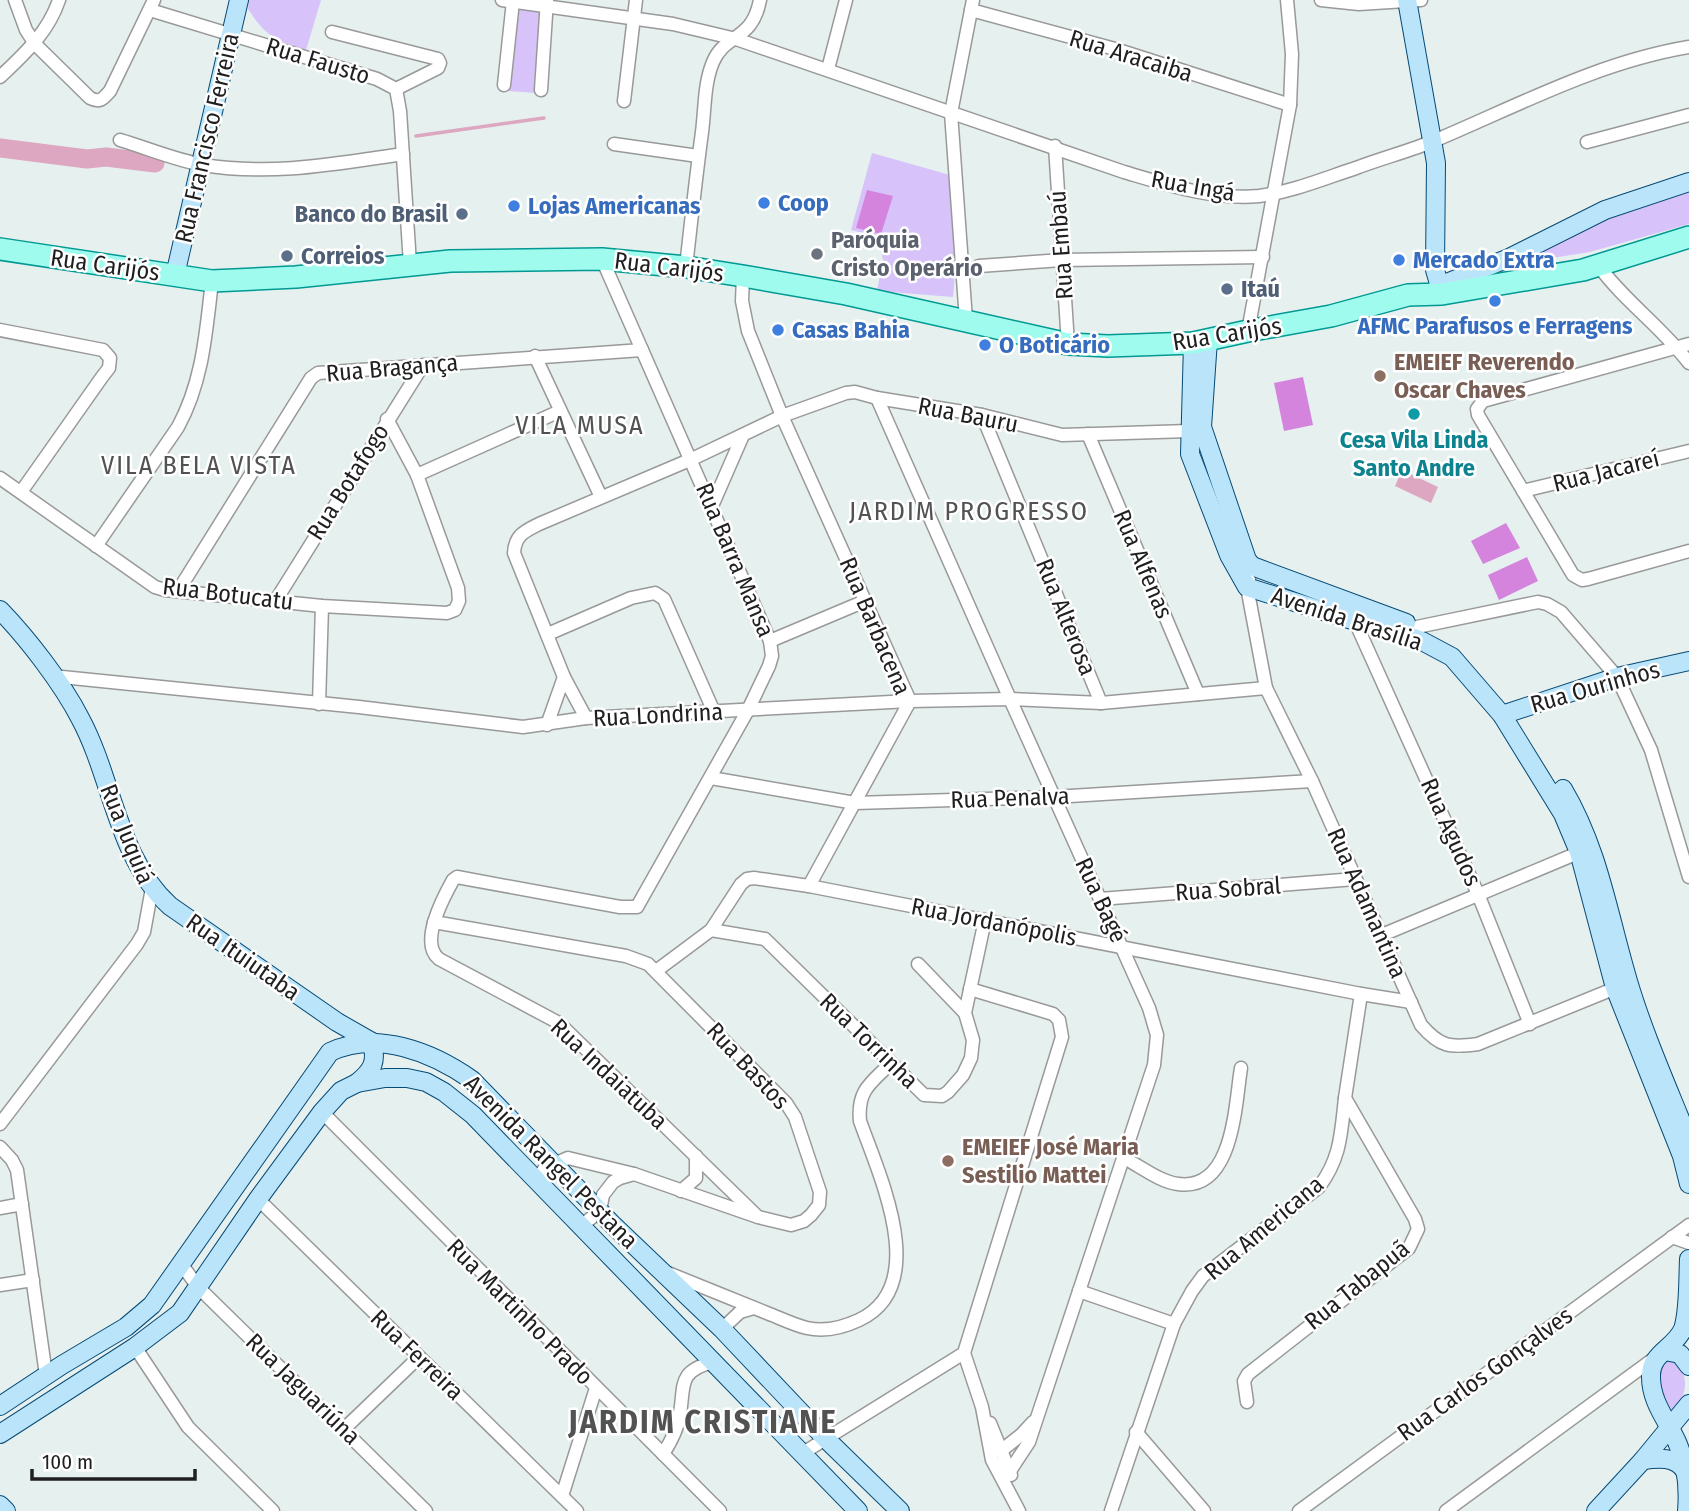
<svg xmlns="http://www.w3.org/2000/svg" width="1689" height="1511" font-family="'Fira Sans Condensed',sans-serif">
	<style>
		.park { fill: #d7c3f9 }
		.pitch { fill: #d584de }
		.water { fill: #dda6c1 }
		.lines { fill: none; stroke-linecap: round; stroke-linejoin: round }
		.stream { stroke: #dda6c1; stroke-width: 3.5 }
		.river { stroke: #dda6c1; stroke-width: 19 }
		.street-casing { stroke: #999; stroke-width: 15 }
		.secondary-casing { stroke: #064a76; stroke-width: 20 }
		.primary-casing { stroke: #019992; stroke-width: 24 }
		.street { stroke: #fff; stroke-width: 12 }
		.secondary { stroke: #bae4f9; stroke-width: 18 }
		.primary { stroke: #9ffbee; stroke-width: 21 }
		.shop-dot { fill: #3f7fe0; stroke: #fff; stroke-width: 2.5 }
		.service-dot { fill: #5c6f8a; stroke: #fff; stroke-width: 2.5 }
		.worship-dot { fill: #6b7280; stroke: #fff; stroke-width: 2.5 }
		.education-dot { fill: #8d6e63; stroke: #fff; stroke-width: 2.5 }
		.culture-dot { fill: #0f9aa8; stroke: #fff; stroke-width: 2.5 }
		.labels { text-anchor: middle; stroke-width: 5; stroke-linejoin: round; paint-order: stroke }
		.street-label { font-size: 24px; fill: #1f1f1f; stroke: #fff }
		.shop-label { font-size: 24px; font-weight: bold; fill: #366cbe; stroke: #fff; text-anchor: start }
		.service-label { font-size: 24px; font-weight: bold; fill: #4e5e75; stroke: #fff; text-anchor: start }
		.worship-label { font-size: 24px; font-weight: bold; fill: #5b616d; stroke: #fff; text-anchor: start }
		.education-label { font-size: 24px; font-weight: bold; fill: #785e54; stroke: #fff; text-anchor: start }
		.culture-label { font-size: 24px; font-weight: bold; fill: #0d838f; stroke: #fff }
		.neighbourhood-label { font-size: 26px; letter-spacing: 2px; fill: #525252; stroke: #fff }
		.district-label { font-size: 32px; font-weight: bold; letter-spacing: 2px; fill: #525252; stroke: #fff }
	</style>
	<rect width="100%" height="100%" fill="#e5f0ef"/>
	<g class="park">
		<path d="M 249,0 L 321,0 L 306,50 C 274,40 266,36 248,9 Z"/>
		<polygon points="518,9 544,12 537,93 508,91"/>
		<polygon points="872,153 950,175 955,273 953,297 877,291 883,260 878,237 851,230"/>
		<polygon points="1689,189 1689,224 1590,252 1515,264 1611,214"/>
		<path d="M 1675,1358 C 1689,1379 1688,1391 1674,1412 L 1671,1412 L 1662,1406 L 1657,1363 Z"/>
	</g>
	<g class="pitch">
		<polygon points="867,190 893,196 881,234 856,228"/>
		<polygon points="1303,377 1313,425 1284,431 1274,383"/>
		<polygon points="1506,523 1520,548 1483,564 1471,541"/>
		<polygon points="1527,557 1538,581 1499,600 1488,575"/>
	</g>
	<polygon class="water" points="1402,470 1438,487 1431,503 1395,486"/>
	<g class="lines">
		<polyline class="stream" points="416,136 544,118"/>
		<polyline class="river" points="0,148 87,159 106,157 155,163"/>
		<g class="street-casing">
			<g id="street">
				<path d="M 15,0 L 26,30 L 35,44 L 90,98 C 100,103 103,99 110,91 L 154,0"/>
				<path d="M 502,0 L 673,24 L 736,39 L 1124,172 C 1168,185 1213,200 1259,196 C 1292,192 1325,178 1356,168 C 1382,158 1410,151 1436,140 C 1519,105 1599,62 1689,47"/>
				<polyline points="1321,0 1359,4 1421,0"/>
				<polyline points="150,10 377,79 396,89 400,111 410,264"/>
				<polyline points="971,10 1115,49 1290,105"/>
				<polyline points="332,32 438,59 440,63 438,68 396,89"/>
				<polyline points="828,69 846,0"/>
				<path d="M 0,77 C 24,54 48,33 59,0"/>
				<polyline points="504,85 513,1"/>
				<polyline points="541,90 547,0"/>
				<polyline points="624,101 636,0"/>
				<path d="M 120,140 C 147,148 175,160 203,165 C 273,176 334,164 403,154"/>
				<polyline points="1587,142 1689,115"/>
				<polyline points="614,144 698,156"/>
				<polyline points="1055,146 1068,344"/>
				<path d="M 602,259 L 770,641 L 772,656 L 769,666 L 748,710 L 637,907 L 620,907 L 457,877 L 453,880 C 443,898 419,943 439,959 L 559,1023 L 758,1217"/>
				<path d="M 1598,265 C 1624,301 1662,327 1689,363"/>
				<polyline points="979,266 1062,260 1263,257"/>
				<path d="M 686,267 C 691,222 696,177 702,132 C 705,109 704,83 713,62 C 725,33 752,42 760,0"/>
				<polyline points="743,276 742,301 748,331 782,416 910,701 809,886"/>
				<polyline points="966,320 951,113 973,0"/>
				<polyline points="0,330 103,350 110,358 109,368 102,377 21,492"/>
				<polyline points="1248,331 1290,105 1292,54 1287,0"/>
				<polyline points="1689,344 1483,401 1477,409 1478,415 1573,575 1582,580 1588,579 1689,551"/>
				<polyline points="535,356 601,497"/>
				<polyline points="877,398 1010,699 1149,1008 1157,1035 1154,1065 1029,1442 1010,1471"/>
				<polyline points="982,415 1101,703"/>
				<polyline points="1088,434 1198,694"/>
				<polyline points="417,475 560,411"/>
				<polyline points="0,478 155,587 165,590 322,606 447,613 455,610 459,601 458,588 417,475 387,419"/>
				<polyline points="1523,491 1689,451"/>
				<polyline points="712,506 743,435"/>
				<path d="M 96,546 L 178,427 C 203,381 206,332 212,281"/>
				<path d="M 1249,580 L 1247,587 L 1266,688 L 1312,781 L 1421,1025 C 1440,1047 1450,1048 1478,1044 L 1623,985"/>
				<polyline points="178,591 311,378 318,373 642,350"/>
				<polyline points="276,600 423,365"/>
				<polyline points="1353,617 1478,894 1530,1024"/>
				<polyline points="1417,627 1538,602 1547,604 1561,612 1617,677 1651,750 1689,877"/>
				<polyline points="548,634 631,598 655,593 664,599 714,712"/>
				<polyline points="770,641 865,601"/>
				<polyline points="52,676 359,707 523,727 586,718 910,701 1010,699 1101,703 1266,688"/>
				<polyline points="319,704 322,606"/>
				<path d="M 586,718 L 564,677 L 514,553 C 515,535 525,531 539,524 L 692,459 L 782,416 L 846,393 L 855,392 L 877,398 L 982,415 L 1062,435 L 1189,431 L 1198,428"/>
				<polyline points="547,725 564,677"/>
				<polyline points="711,778 855,803 1054,797 1312,781"/>
				<polyline points="1100,899 1355,879"/>
				<polyline points="434,922 626,956 648,964 786,1103 795,1117 820,1192 819,1205 811,1215 804,1221 791,1225 758,1217 634,1174 568,1158 545,1168 536,1180"/>
				<polyline points="711,930 765,939 924,1095 942,1096 948,1092 963,1075 971,1058 973,1040 965,1013 985,920"/>
				<polyline points="1382,935 1585,850"/>
				<polyline points="918,964 965,1013"/>
				<polyline points="656,971 711,930 741,884 747,879 754,878 809,886 1361,994 1411,1002"/>
				<polyline points="322,1112 720,1511"/>
				<polyline points="0,1124 137,944 144,932 152,888"/>
				<polyline points="0,1147 12,1160 17,1170 46,1375"/>
				<path d="M 1124,1158 C 1140,1166 1160,1182 1178,1184 C 1234,1192 1235,1104 1241,1068"/>
				<polyline points="681,1191 696,1178 696,1156"/>
				<polyline points="258,1199 577,1511"/>
				<polyline points="0,1208 22,1204"/>
				<polyline points="581,1226 600,1211 603,1195 613,1182 620,1178 634,1174"/>
				<polyline points="1672,1237 1689,1243"/>
				<polyline points="182,1265 198,1287 426,1511"/>
				<path d="M 668,1273 C 701,1286 734,1300 767,1313 C 780,1318 794,1325 807,1328 C 825,1332 842,1328 859,1320 C 932,1286 879,1175 860,1121 C 857,1090 871,1083 891,1063"/>
				<polyline points="0,1285 33,1280"/>
				<polyline points="1079,1291 1174,1324"/>
				<polyline points="722,1329 740,1312 754,1308"/>
				<polyline points="135,1347 188,1427 273,1511"/>
				<polyline points="964,1353 982,1407 992,1460 1019,1511"/>
				<polyline points="1247,1402 1244,1381 1248,1374 1409,1248 1418,1229 1415,1219 1345,1098 1361,994"/>
				<polyline points="990,1423 1011,1475"/>
				<polyline points="344,1429 419,1357"/>
				<polyline points="1136,1432 1204,1511"/>
				<polyline points="1002,1450 1021,1435 1033,1422"/>
				<polyline points="803,1453 964,1353 1062,1037 1059,1020 1053,1014 970,989"/>
				<path d="M 663,1454 C 670,1443 677,1431 679,1418 C 686,1387 675,1372 713,1362"/>
				<polyline points="562,1496 596,1388"/>
				<path d="M 1111,1511 L 1174,1324 L 1192,1291 L 1203,1276 L 1319,1187 C 1341,1158 1341,1133 1345,1098"/>
				<polyline points="1299,1511 1689,1225"/>
				<polyline points="1446,1511 1656,1357"/>
			</g>
		</g>
		<g class="secondary-casing">
			<g id="secondary">
				<polyline points="1407,0 1436,163 1435,270 1442,294"/>
				<polyline points="175,275 239,0"/>
				<polyline points="1439,286 1509,258 1605,210 1689,182"/>
				<polyline points="1208,340 1202,427 1247,560 1252,566 1406,623"/>
				<polyline points="1193,343 1190,454 1229,555 1247,587 1355,621 1389,628 1422,641 1452,657 1502,715 1563,814 1579,852 1615,988 1682,1156 1689,1184"/>
				<path d="M 0,610 C 28,639 62,683 80,718 C 113,779 117,858 170,906 L 337,1022 L 372,1042"/>
				<polyline points="1502,715 1617,677 1689,661"/>
				<path d="M 1563,789 C 1599,850 1608,914 1628,981 C 1644,1035 1668,1088 1689,1141"/>
				<path d="M 357,1083 C 373,1070 377,1062 372,1042"/>
				<polyline points="1665,1351 1680,1354 1689,1366"/>
				<path d="M 0,1406 L 62,1365 L 126,1327 L 152,1305 L 330,1052 C 377,1030 432,1052 472,1080 L 612,1224 L 722,1329 L 826,1439 L 900,1511"/>
				<polyline points="0,1434 135,1347 180,1313 258,1199 322,1112 341,1091 357,1083 385,1078 407,1078 426,1082 444,1092 473,1115 858,1511"/>
				<path d="M 1643,1460 C 1658,1458 1676,1456 1685,1471"/>
				<polyline points="0,1505 6,1511"/>
				<polyline points="1596,1511 1643,1460 1689,1404"/>
				<path d="M 1687,1511 C 1689,1488 1686,1463 1677,1442 C 1667,1420 1651,1402 1651,1377 C 1650,1353 1674,1349 1683,1329 C 1689,1312 1688,1279 1689,1259"/>
			</g>
		</g>
		<g class="primary-casing">
			<polyline id="primary" points="0,249 212,281 296,277 450,261 602,259 686,267 743,276 846,294 1068,344 1108,346 1193,343 1248,331 1331,316 1408,295 1442,294 1583,270 1689,237"/>
		</g>
		<use href="#street" class="street"/>
		<use href="#secondary" class="secondary"/>
		<use href="#primary" class="primary"/>
	</g>
	<g class="shop-dot">
		<circle cx="764" cy="203" r="7"/>
		<circle cx="514" cy="206" r="7"/>
		<circle cx="1399" cy="260" r="7"/>
		<circle cx="1495" cy="301" r="7"/>
		<circle cx="778" cy="330" r="7"/>
		<circle cx="985" cy="345" r="7"/>
	</g>
	<g class="service-dot">
		<circle cx="462" cy="214" r="7"/>
		<circle cx="287" cy="256" r="7"/>
		<circle cx="1227" cy="289" r="7"/>
	</g>
	<circle class="worship-dot" cx="817" cy="254" r="7"/>
	<g class="education-dot">
		<circle cx="1380" cy="376" r="7"/>
		<circle cx="948" cy="1161" r="7"/>
	</g>
	<circle class="culture-dot" cx="1414" cy="414" r="7"/>
	<g class="labels">
		<g class="street-label">
			<text transform="translate(1131 56) rotate(17)" y="8">Rua Aracaiba</text>
			<text transform="translate(318 61) rotate(17)" y="8">Rua Fausto</text>
			<text transform="translate(207 138) rotate(-77)" y="8">Rua Francisco Ferreira</text>
			<text transform="translate(1193 186) rotate(10)" y="8">Rua Ingá</text>
			<text transform="translate(1061 245) rotate(-94)" y="8">Rua Embaú</text>
			<text transform="translate(105 265) rotate(8)" y="8">Rua Carijós</text>
			<text transform="translate(669 267) rotate(7)" y="8">Rua Carijós</text>
			<text transform="translate(1227 334) rotate(-9)" y="8">Rua Carijós</text>
			<text transform="translate(392 368) rotate(-5)" y="8">Rua Bragança</text>
			<text transform="translate(968 415) rotate(11)" y="8">Rua Bauru</text>
			<text transform="translate(1606 471) rotate(-14)" y="8">Rua Jacareí</text>
			<text transform="translate(348 482) rotate(-58)" y="8">Rua Botafogo</text>
			<text transform="translate(735 560) rotate(67)" y="8">Rua Barra Mansa</text>
			<text transform="translate(1143 564) rotate(67)" y="8">Rua Alfenas</text>
			<text transform="translate(228 594) rotate(7)" y="8">Rua Botucatu</text>
			<text transform="translate(1066 617) rotate(68)" y="8">Rua Alterosa</text>
			<text transform="translate(1347 619) rotate(18)" y="8">Avenida Brasília</text>
			<text transform="translate(875 626) rotate(67)" y="8">Rua Barbacena</text>
			<text transform="translate(1595 687) rotate(-16)" y="8">Rua Ourinhos</text>
			<text transform="translate(658 715) rotate(-3)" y="8">Rua Londrina</text>
			<text transform="translate(1010 798) rotate(-2)" y="8">Rua Penalva</text>
			<text transform="translate(1451 832) rotate(66)" y="8">Rua Agudos</text>
			<text transform="translate(127 834) rotate(68)" y="8">Rua Juquiá</text>
			<text transform="translate(1228 889) rotate(-4)" y="8">Rua Sobral</text>
			<text transform="translate(1101 900) rotate(65)" y="8">Rua Bagé</text>
			<text transform="translate(1367 903) rotate(66)" y="8">Rua Adamantina</text>
			<text transform="translate(994 922) rotate(11)" y="8">Rua Jordanópolis</text>
			<text transform="translate(243 957) rotate(35)" y="8">Rua Ituiutaba</text>
			<text transform="translate(869 1041) rotate(44)" y="8">Rua Torrinha</text>
			<text transform="translate(748 1066) rotate(47)" y="8">Rua Bastos</text>
			<text transform="translate(609 1074) rotate(43)" y="8">Rua Indaiatuba</text>
			<text transform="translate(551 1162) rotate(45)" y="8">Avenida Rangel Pestana</text>
			<text transform="translate(1264 1228) rotate(-40)" y="8">Rua Americana</text>
			<text transform="translate(1357 1285) rotate(-39)" y="8">Rua Tabapuã</text>
			<text transform="translate(520 1312) rotate(45)" y="8">Rua Martinho Prado</text>
			<text transform="translate(417 1355) rotate(44)" y="8">Rua Ferreira</text>
			<text transform="translate(1485 1374) rotate(-36)" y="8">Rua Carlos Gonçalves</text>
			<text transform="translate(303 1389) rotate(44)" y="8">Rua Jaguariúna</text>
		</g>
		<g class="shop-label">
			<text x="778" y="211">Coop</text>
			<text x="528" y="214">Lojas Americanas</text>
			<text x="1413" y="268">Mercado Extra</text>
			<text x="1495" y="334" text-anchor="middle">AFMC Parafusos e Ferragens</text>
			<text x="792" y="338">Casas Bahia</text>
			<text x="999" y="353">O Boticário</text>
		</g>
		<g class="service-label">
			<text x="448" y="222" text-anchor="end">Banco do Brasil</text>
			<text x="301" y="264">Correios</text>
			<text x="1241" y="297">Itaú</text>
		</g>
		<g class="worship-label">
			<text x="831" y="248">Paróquia<tspan x="831" dy="28">Cristo Operário</tspan></text>
		</g>
		<g class="education-label">
			<text x="1394" y="370">EMEIEF Reverendo<tspan x="1394" dy="28">Oscar Chaves</tspan></text>
			<text x="962" y="1155">EMEIEF José Maria<tspan x="962" dy="28">Sestilio Mattei</tspan></text>
		</g>
		<g class="culture-label">
			<text x="1414" y="448">Cesa Vila Linda<tspan x="1414" dy="28">Santo Andre</tspan></text>
		</g>
		<g class="neighbourhood-label">
			<text x="580" y="434">VILA MUSA</text>
			<text x="199" y="474">VILA BELA VISTA</text>
			<text x="969" y="520">JARDIM PROGRESSO</text>
		</g>
		<g class="district-label">
			<text x="703" y="1433">JARDIM CRISTIANE</text>
		</g>
	</g>
	<path d="M32 1469v10h163v-10" fill="none" stroke="#1f1f1f" stroke-width="3.5"/>
	<text x="42" y="1469" font-size="21" fill="#1f1f1f" stroke="#ffffff" stroke-width="5" paint-order="stroke">100 m</text>
</svg>
